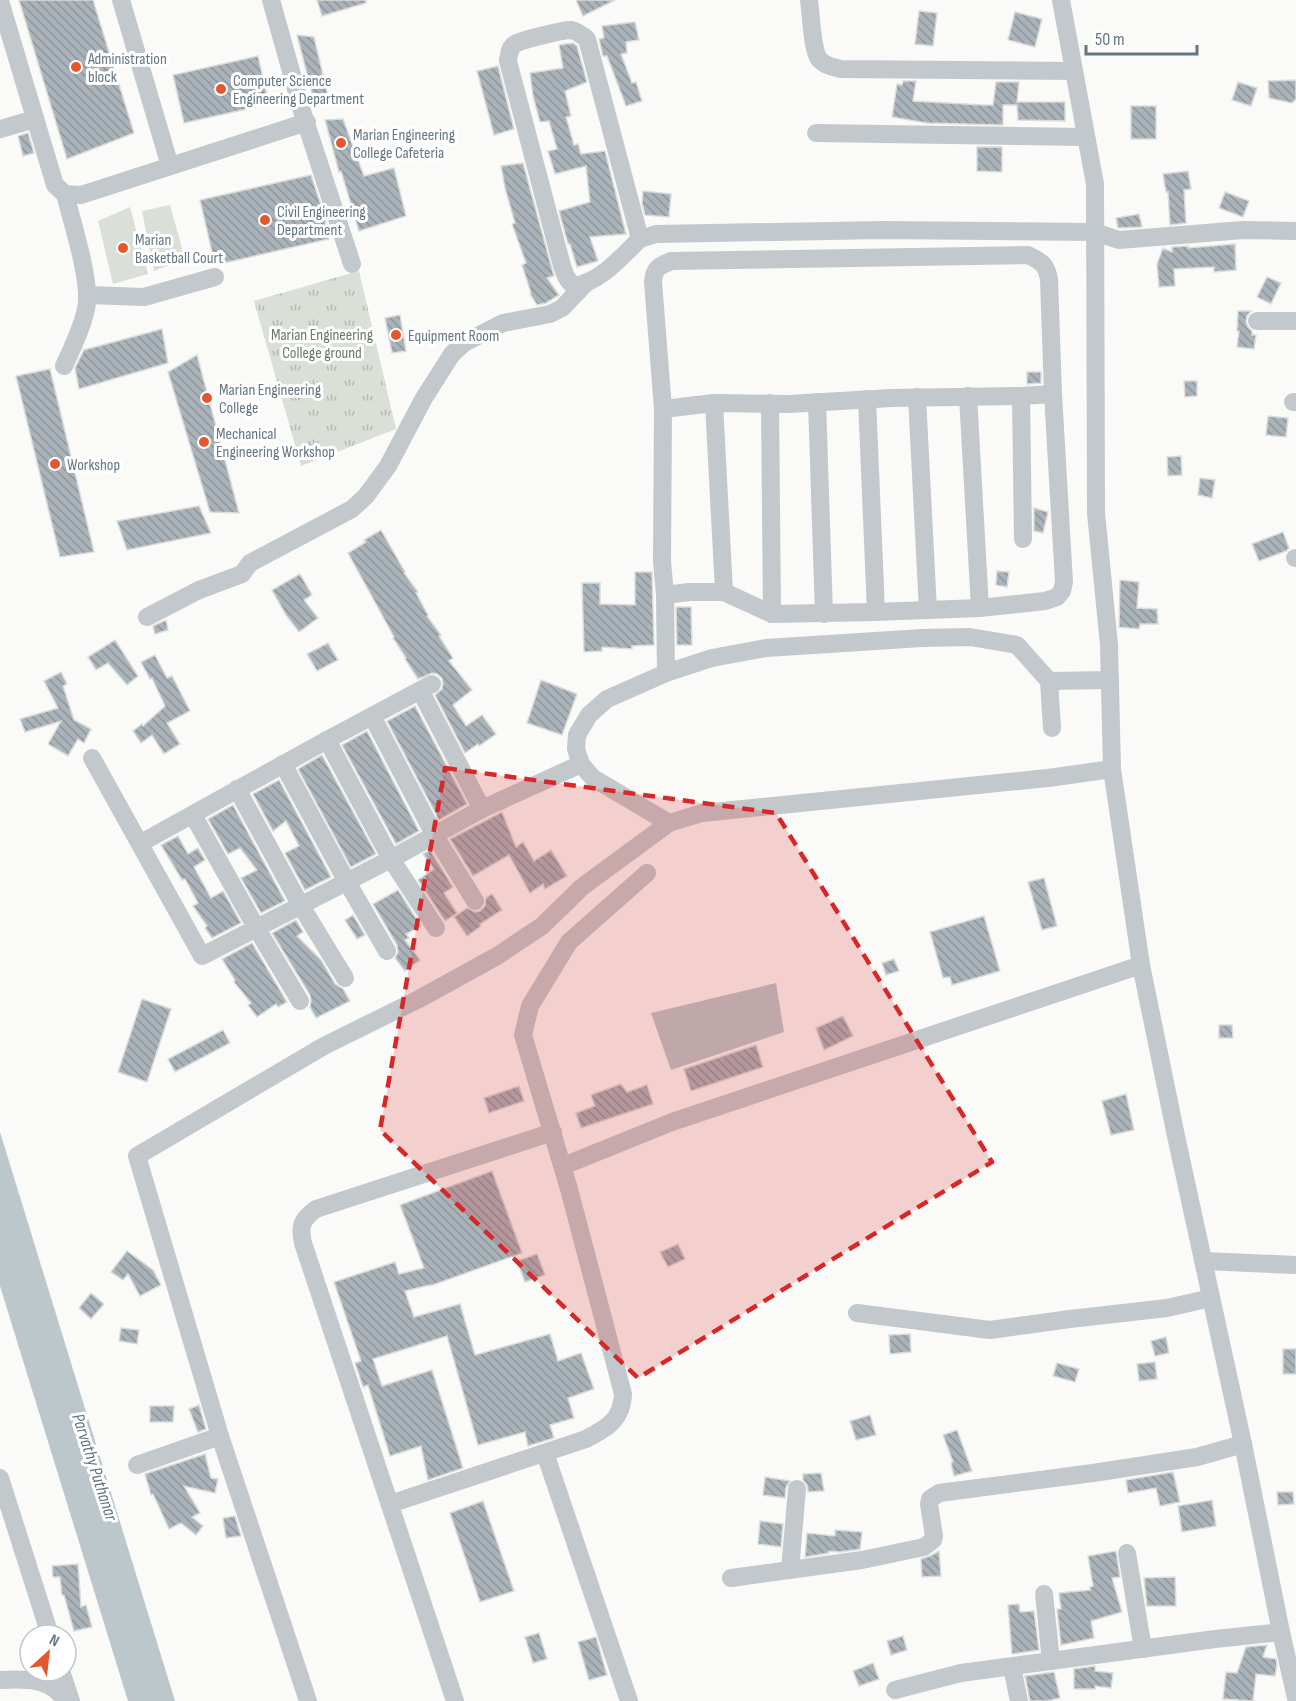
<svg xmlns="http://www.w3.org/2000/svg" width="1296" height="1701" font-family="'Sofia Sans Condensed',sans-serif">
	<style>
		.park { fill: url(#park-tufts) }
		.garden { fill: #dadfd7 }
		.water { fill: #bbc7cb }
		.building { fill: url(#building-back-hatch); stroke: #dcdcda; stroke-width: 1.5 }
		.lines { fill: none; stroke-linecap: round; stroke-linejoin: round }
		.minor { stroke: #c3c8cc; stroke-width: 18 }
		.marked { fill: #d62828; fill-opacity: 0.2; stroke: #d62828; stroke-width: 4.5; stroke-dasharray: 12 8; stroke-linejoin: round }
		.poi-dot { fill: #e4572e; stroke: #fff; stroke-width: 2 }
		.labels { text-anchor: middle; stroke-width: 6; stroke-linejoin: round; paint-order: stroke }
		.poi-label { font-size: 16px; fill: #657683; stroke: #fff; text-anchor: start }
		.park-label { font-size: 16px; fill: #687a64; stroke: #fff }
		.water-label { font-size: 18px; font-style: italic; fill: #60757c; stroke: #fff }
	</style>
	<defs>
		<pattern id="park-tufts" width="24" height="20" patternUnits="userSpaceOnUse" patternTransform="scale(1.5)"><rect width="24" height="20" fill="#dadfd7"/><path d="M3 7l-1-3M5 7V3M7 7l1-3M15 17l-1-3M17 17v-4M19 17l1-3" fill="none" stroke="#b4b9b4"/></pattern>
		<pattern id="building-back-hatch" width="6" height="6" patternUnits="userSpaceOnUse" patternTransform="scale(1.5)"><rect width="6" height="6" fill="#aab3b9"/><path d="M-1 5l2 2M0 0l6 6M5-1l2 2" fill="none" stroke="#8e969c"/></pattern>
	</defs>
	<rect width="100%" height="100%" fill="#fafaf8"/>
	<polygon class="park" points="359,271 396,429 301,466 254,301"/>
	<g class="garden">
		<polygon points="170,205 185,259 154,271 142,211"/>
		<polygon points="130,207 148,274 113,284 98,221"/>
	</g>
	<g class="water">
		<polygon points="776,983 784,1032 671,1070 651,1013"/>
		<polygon points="0,1132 175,1701 128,1701 0,1286"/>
	</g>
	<g class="building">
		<polygon points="19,0 93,0 134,133 67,159"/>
		<polygon points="317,0 366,0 366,3 322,16"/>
		<polygon points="576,0 615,0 583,16"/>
		<polygon points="919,11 937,13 933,46 915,44"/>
		<polygon points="1015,12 1042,19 1035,47 1008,40"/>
		<polygon points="635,22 639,40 626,42 627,53 621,54 632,83 636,82 642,101 626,106 607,56 603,56 599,39 604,38 602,26"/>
		<polygon points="297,35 314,37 328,96 314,101"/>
		<polygon points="573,43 577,46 587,82 565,91 571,116 566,117 574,145 578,144 581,154 605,151 626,234 590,237 598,261 577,267 570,244 568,244 559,211 590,202 586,166 555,174 548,151 557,149 549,121 540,122 533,96 530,73 563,68 559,45"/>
		<polygon points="258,56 269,104 184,123 173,75"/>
		<polygon points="498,66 514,129 494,135 477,71"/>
		<polygon points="1296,80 1296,99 1292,103 1269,98 1268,81"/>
		<polygon points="903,81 916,81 913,101 983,105 993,105 996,82 1019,82 1017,102 1065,102 1065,121 1018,120 1017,105 1003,105 1003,125 927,123 892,117 897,84 902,85"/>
		<polygon points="1238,82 1257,88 1251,106 1232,100"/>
		<rect x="1131" y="106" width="25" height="33"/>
		<polygon points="343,119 364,176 394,168 406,216 359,231 341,171 339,172 325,120"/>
		<polygon points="28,133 34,153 23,156 18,136"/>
		<polygon points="977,147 1002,147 1002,172 977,171"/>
		<polygon points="523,163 554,276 547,278 559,295 546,303 537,305 530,294 531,293 522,265 526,263 512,224 515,223 505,188 501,166"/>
		<polygon points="1188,171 1191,189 1184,190 1186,223 1170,225 1168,192 1166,192 1163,174"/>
		<polygon points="311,175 323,211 329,239 215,265 200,200"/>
		<polygon points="643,191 671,194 669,217 645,215 642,203"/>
		<polygon points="1225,192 1249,201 1243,217 1219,208"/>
		<polygon points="1139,214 1142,227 1118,228 1116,218"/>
		<polygon points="1235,244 1236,270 1214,272 1214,267 1174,269 1175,286 1159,287 1157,264 1163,248 1172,252 1172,247 1188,246 1188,248"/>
		<polygon points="1267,277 1281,283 1271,304 1257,297"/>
		<polygon points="1238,311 1251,311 1247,316 1246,322 1248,327 1252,331 1252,335 1256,335 1254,349 1237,347 1239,331 1237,331"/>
		<polygon points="400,315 406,351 392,353 385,318"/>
		<polygon points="162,329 168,363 79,389 75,368 84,350"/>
		<polygon points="197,355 239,513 210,512 168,372"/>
		<polygon points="50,369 94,552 60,557 16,376"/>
		<polygon points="1027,372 1041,372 1041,383 1027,384"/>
		<polygon points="1184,381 1197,381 1197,396 1185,397"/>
		<polygon points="1268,416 1288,418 1286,437 1266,435"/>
		<polygon points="1181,456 1182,475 1168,476 1167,457"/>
		<polygon points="1200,478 1215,480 1212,498 1198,495"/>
		<polygon points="199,506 211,533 127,550 117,521"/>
		<polygon points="1034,508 1048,512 1043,533 1034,531"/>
		<polygon points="381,530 405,572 404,573 418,592 416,593 428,615 427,616 441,635 439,636 453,658 449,661 472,690 453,705 466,726 482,715 496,734 479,746 478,744 465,753 435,695 442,689 443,684 442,678 437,674 432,673 418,679 405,659 406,658 393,638 394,637 382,615 348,553 366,542 364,540"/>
		<polygon points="1283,532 1289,548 1286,551 1259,561 1252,544"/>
		<polygon points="997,571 1009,572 1007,587 996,585"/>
		<polygon points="635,572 652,572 654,645 632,646 632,649 602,647 602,651 584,652 582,583 600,583 600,604 635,605"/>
		<polygon points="300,574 312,595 304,600 318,618 299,632 286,615 272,590"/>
		<polygon points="1120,580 1139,582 1137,608 1157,609 1158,624 1140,624 1139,629 1119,627"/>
		<polygon points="676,607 691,607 692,645 677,645"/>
		<polygon points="166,620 168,630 155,634 153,626"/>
		<polygon points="115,640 138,676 127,685 108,663 96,670 88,657"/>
		<polygon points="328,643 338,660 317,671 307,654"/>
		<polygon points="155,655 167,678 172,676 190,711 167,723 180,744 164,754 152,735 141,743 133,731 142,724 143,726 165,706 152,678 150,679 141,662"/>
		<polygon points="61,672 67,684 63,686 74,720 91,729 84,743 78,739 68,756 48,744 61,721 25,732 20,719 58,708 44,681"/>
		<polygon points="541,680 577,694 562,735 527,723"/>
		<polygon points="415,706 467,804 439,820 387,721"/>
		<polygon points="367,731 419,831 396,844 342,745"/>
		<polygon points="322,755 376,854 351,867 298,769"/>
		<polygon points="279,780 331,877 305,890 285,853 299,846 286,821 273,831 253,794"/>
		<polygon points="233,805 285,901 261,913 241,878 257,870 240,848 228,854 208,819"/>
		<polygon points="502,812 516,847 523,842 534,861 551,850 567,876 545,889 543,884 530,893 509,855 473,876 450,839"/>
		<polygon points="178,836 188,854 198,848 205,860 194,867 211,898 223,891 241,923 212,938 205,928 207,926 193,906 198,903 185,879 182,880 161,845"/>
		<polygon points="430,850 453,887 444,893 457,913 445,921 418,880 434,869 423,854"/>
		<polygon points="1044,878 1057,926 1042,930 1028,882"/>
		<polygon points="398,890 421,926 406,934 409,938 405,940 420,960 405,971 395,958 398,952 397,945 373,904"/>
		<polygon points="492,894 502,910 480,924 481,926 467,936 454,917 467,908 475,912 480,911 485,906 486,898"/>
		<polygon points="353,915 365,935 357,939 345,920"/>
		<polygon points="984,916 1000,971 952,985 950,977 943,978 930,932"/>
		<polygon points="296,920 303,932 297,936 321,960 335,984 343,989 350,1001 316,1018 310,1007 311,1001 310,995 272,933"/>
		<polygon points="252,943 287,1002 278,1007 276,1004 257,1017 248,1005 251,1003 234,982 235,980 222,959"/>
		<polygon points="894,959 899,971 886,975 882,963"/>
		<polygon points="142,999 171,1009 147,1082 118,1072"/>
		<polygon points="843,1016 853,1036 824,1050 816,1028"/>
		<polygon points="1219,1025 1232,1025 1233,1038 1219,1038"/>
		<polygon points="223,1030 230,1043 175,1072 168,1059"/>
		<polygon points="756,1045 763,1067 691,1091 684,1069"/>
		<polygon points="621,1084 627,1092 647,1085 653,1104 581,1128 576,1113 595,1106 591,1095"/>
		<polygon points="519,1086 524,1101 489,1113 484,1098"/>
		<polygon points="1126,1094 1134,1130 1111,1135 1102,1101"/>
		<polygon points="492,1171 522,1253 430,1286 430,1285 405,1291 414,1317 460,1304 475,1355 550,1334 558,1361 581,1353 594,1389 568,1398 574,1418 550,1425 554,1438 528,1446 525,1432 478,1445 447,1336 373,1359 382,1386 432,1370 463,1468 428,1480 421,1446 390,1456 368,1385 363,1387 355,1363 361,1361 334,1282 395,1262 399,1274 424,1268 400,1205"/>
		<polygon points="678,1244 685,1259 668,1267 660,1252"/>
		<polygon points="127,1251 153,1270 161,1285 140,1296 128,1274 123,1280 111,1272"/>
		<polygon points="537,1254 545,1275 525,1282 517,1261"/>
		<polygon points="91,1293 104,1304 91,1319 79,1308"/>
		<polygon points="121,1328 139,1330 137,1344 119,1341"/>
		<polygon points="910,1334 911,1352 890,1354 889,1335"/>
		<polygon points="1166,1337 1169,1353 1155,1356 1151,1341"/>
		<rect x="1283" y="1349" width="13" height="25"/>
		<polygon points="1155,1362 1157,1379 1139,1381 1137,1364"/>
		<polygon points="1057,1363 1079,1369 1075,1382 1053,1376"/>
		<polygon points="199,1405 206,1429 198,1432 189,1409"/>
		<polygon points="150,1406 174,1406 173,1422 150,1422"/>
		<polygon points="870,1415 876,1435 856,1440 850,1421"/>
		<polygon points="957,1430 972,1471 954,1476 951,1463 953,1462 943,1435"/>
		<polygon points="205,1454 211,1478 218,1479 215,1493 184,1486 200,1513 192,1517 203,1526 196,1535 181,1523 169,1529 153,1494 151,1495 145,1474"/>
		<polygon points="1173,1472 1180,1502 1160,1506 1156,1488 1128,1493 1126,1480"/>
		<polygon points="821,1473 824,1491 808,1492 807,1485 803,1480 803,1474"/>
		<polygon points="765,1477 790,1481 786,1487 785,1498 763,1495"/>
		<polygon points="1277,1492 1293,1492 1294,1504 1278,1505"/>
		<polygon points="1212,1500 1216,1526 1182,1532 1178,1506"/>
		<polygon points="483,1501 514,1591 480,1602 450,1513"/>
		<polygon points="235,1516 241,1536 226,1538 223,1518"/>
		<polygon points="760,1521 783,1524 781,1547 758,1544"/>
		<polygon points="835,1530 862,1532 860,1549 840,1552 829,1551 829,1553 805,1557 807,1533 835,1536"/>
		<polygon points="939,1551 941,1576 922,1577 921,1559 930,1556"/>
		<polygon points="1116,1551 1120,1577 1112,1578 1122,1612 1091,1621 1094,1638 1061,1645 1057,1609 1061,1609 1059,1593 1090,1590 1090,1587 1093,1586 1088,1556"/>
		<polygon points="78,1564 81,1607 86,1605 92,1627 74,1631 64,1595 62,1595 60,1577 53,1577 52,1566"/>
		<polygon points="1175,1577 1176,1606 1147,1606 1144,1578"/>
		<polygon points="1019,1604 1020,1612 1034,1611 1039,1650 1012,1654 1008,1605"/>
		<polygon points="539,1633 547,1659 533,1663 525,1637"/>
		<polygon points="903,1636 907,1650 891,1655 887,1641"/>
		<polygon points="596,1637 607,1675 589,1680 578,1642"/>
		<polygon points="1267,1645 1263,1657 1276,1659 1277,1665 1275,1676 1256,1674 1253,1701 1223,1699 1226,1672 1237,1673 1246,1647"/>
		<polygon points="873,1663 879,1679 859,1686 853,1671"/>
		<polygon points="1095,1666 1095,1671 1113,1673 1111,1688 1095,1686 1095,1689 1074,1689 1074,1669"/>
		<polygon points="1054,1672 1060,1698 1047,1701 1030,1701 1025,1676"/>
	</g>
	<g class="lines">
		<g class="minor">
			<polyline points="121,0 170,166"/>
			<polyline points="271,0 303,114 352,264"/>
			<path d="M 809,0 C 811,13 812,50 819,59 C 825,66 833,67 841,69 L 1074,71"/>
			<polyline points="1061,0 1095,184 1096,513 1109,645 1112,769 1141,965 1176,1136 1243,1444 1281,1632 1296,1698"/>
			<polyline points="0,1 55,185 65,194 81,195 307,122"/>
			<polyline points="0,129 35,119"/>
			<polyline points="816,133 1086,137"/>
			<path d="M 640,239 C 621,257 601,282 574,286 C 566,280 564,272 561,262 L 508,61 C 509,54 509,48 515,44 C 521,40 563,30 571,30 C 577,31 582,35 587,39 L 640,239 L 656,234 L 883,230 L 1095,232 L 1119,240 L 1243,230 L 1296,231"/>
			<polyline points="88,295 144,297 215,277"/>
			<polyline points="1257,321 1296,321"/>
			<path d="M 64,366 C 72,348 82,329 86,309 C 92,283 72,222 65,194"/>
			<polyline points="968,396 980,608"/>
			<polyline points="1021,396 1023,539"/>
			<polyline points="917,397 928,610"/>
			<polyline points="867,399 876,612"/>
			<polyline points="817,402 824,614"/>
			<polyline points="1293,402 1296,402"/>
			<polyline points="714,403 724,592"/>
			<polyline points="770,403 772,614"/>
			<path d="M 663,409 L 653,282 C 654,268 659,266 671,261 L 1028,255 C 1042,262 1046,264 1049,279 L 1053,394"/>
			<polyline points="1295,558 1296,558"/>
			<polyline points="665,595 689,592 724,592 772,614 876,612 980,608 1045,601 1057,597 1062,591 1064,582 1053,394 1021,396 892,398 789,404 714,403 663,409 662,561 665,595 666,673"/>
			<polyline points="147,617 199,590 242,574 250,563 352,509 366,496 388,466 424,398 452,354 464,343 503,323 550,314 562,308 585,284"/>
			<polyline points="1110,680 1049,681 1017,645 970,637 922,638 766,648 712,658 666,673 607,699 589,715 577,735 576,749 581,764 593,778 669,823 702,813 1048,778 1112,769"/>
			<polyline points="1049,681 1052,728"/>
			<polyline points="421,692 482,809"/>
			<polyline points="372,716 435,836 475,901"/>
			<polyline points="327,740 391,859 436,928"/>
			<polyline points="92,758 202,956 391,859 482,809 581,764"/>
			<polyline points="283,764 347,882 387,951"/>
			<polyline points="237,789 301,906 345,978"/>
			<polyline points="193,815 257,929 300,1001"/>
			<polyline points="141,843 327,740 432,684"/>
			<polyline points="563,1166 672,1122 1141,965"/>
			<polyline points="1203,1261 1296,1265"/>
			<polyline points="857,1313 990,1330 1070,1319 1167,1308 1211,1298"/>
			<polyline points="545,1453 629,1701"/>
			<polyline points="137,1465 220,1436"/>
			<polyline points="0,1478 50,1635"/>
			<path d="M 390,1504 L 586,1439 C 607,1428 622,1420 623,1394 L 569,1189 L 523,1035 L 530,1006 L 569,942 L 647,873"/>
			<polyline points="1127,1553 1143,1649"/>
			<polyline points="790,1570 797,1489"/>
			<polyline points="731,1578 862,1560 924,1547 933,1540 934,1536 929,1504 930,1499 939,1493 1093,1473 1197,1457 1243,1444"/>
			<polyline points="1044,1594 1051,1661"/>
			<polyline points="1012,1667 1019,1701"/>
			<polyline points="61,1671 71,1701"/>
			<path d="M 0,1680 C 24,1679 52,1677 65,1701"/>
			<polyline points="895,1690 961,1673 1215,1639 1281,1632"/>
			<polyline points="308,1701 220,1436 137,1156 324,1046 421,998 497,956 542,926 582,887 669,823"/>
			<path d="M 455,1701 L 303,1243 C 299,1226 302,1219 316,1209 L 553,1132"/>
		</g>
	</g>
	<path class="marked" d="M 445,768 L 776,813 L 992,1162 L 638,1378 L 380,1130 Z"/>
	<g class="poi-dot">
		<circle cx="76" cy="67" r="6"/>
		<circle cx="221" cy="89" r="6"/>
		<circle cx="341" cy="143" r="6"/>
		<circle cx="265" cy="220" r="6"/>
		<circle cx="123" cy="248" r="6"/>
		<circle cx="396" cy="335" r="6"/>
		<circle cx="207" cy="398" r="6"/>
		<circle cx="204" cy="442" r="6"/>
		<circle cx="55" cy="464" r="6"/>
	</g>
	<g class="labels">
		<g class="poi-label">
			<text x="88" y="64">Administration<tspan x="88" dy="18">block</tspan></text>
			<text x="233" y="86">Computer Science<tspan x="233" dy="18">Engineering Department</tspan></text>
			<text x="353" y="140">Marian Engineering<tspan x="353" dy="18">College Cafeteria</tspan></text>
			<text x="277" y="217">Civil Engineering<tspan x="277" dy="18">Department</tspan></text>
			<text x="135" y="245">Marian<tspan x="135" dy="18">Basketball Court</tspan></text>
			<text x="408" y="341">Equipment Room</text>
			<text x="219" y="395">Marian Engineering<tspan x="219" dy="18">College</tspan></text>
			<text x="216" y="439">Mechanical<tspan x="216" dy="18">Engineering Workshop</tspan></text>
			<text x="67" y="470">Workshop</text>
		</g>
		<g class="park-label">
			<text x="322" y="340">Marian Engineering<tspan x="322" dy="18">College ground</tspan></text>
		</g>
		<g class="water-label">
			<text transform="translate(95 1467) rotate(72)" y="6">Parvathy Puthanar</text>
		</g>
	</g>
	<g transform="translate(48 1653) rotate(27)"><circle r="28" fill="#ffffff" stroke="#c1c8cd" stroke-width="1.5"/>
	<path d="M0-4.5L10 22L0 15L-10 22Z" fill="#e4572e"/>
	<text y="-9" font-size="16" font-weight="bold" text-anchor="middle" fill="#657683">N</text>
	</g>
	<path d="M1086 45v9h111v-9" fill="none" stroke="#657683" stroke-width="3"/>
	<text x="1095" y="45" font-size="18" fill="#657683" stroke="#ffffff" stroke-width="4.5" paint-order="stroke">50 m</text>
</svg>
